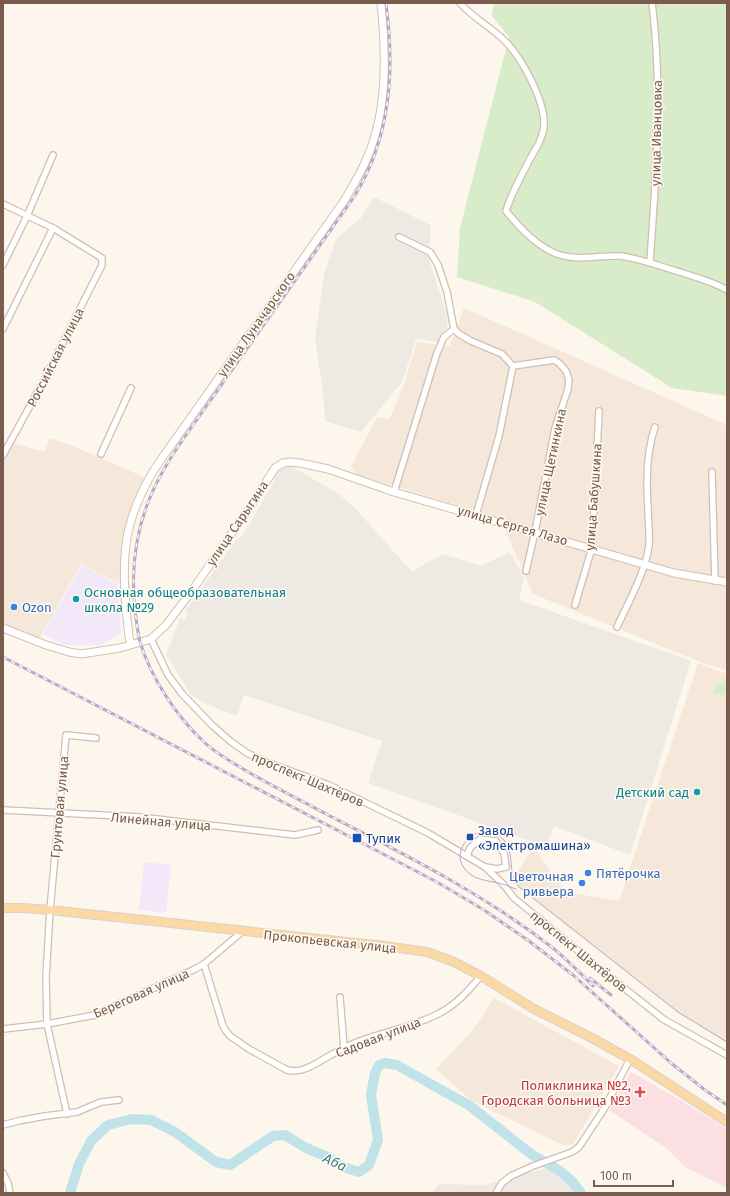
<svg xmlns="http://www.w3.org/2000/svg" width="730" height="1196" font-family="'Fira Sans',sans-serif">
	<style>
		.residential { fill: #f5e8da }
		.industrial { fill: #efe9e4 }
		.education { fill: #f3e8fa }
		.medical { fill: #fbdfe3 }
		.green { fill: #d8ecc9 }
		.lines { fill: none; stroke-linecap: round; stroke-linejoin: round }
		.river { stroke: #bfe3e8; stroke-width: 10 }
		.street-casing { stroke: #d1beb0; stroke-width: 8 }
		.secondary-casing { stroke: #d6c0b0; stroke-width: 9 }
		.primary-casing { stroke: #dad1cd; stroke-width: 10 }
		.street { stroke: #fff; stroke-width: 5.5 }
		.secondary { stroke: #fff; stroke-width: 7 }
		.primary { stroke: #fbd9a5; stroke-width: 8 }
		.tram { stroke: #b9a8c9; stroke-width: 1 }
		.rail-casing { stroke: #b9a8c9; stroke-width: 3 }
		.rail { stroke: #fffaf3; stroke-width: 1.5; stroke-dasharray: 4.5; stroke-linecap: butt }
		.culture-dot { fill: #0f9aa8; stroke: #fffaf3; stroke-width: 1.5 }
		.shop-dot { fill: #3f7fe0; stroke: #fffaf3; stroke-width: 1.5 }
		.transit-dot { fill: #1a4fb4; stroke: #fffaf3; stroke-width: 1.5 }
		.health-dot { fill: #e0444e; stroke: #fffaf3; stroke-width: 1.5 }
		.labels { text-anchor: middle; stroke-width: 3; stroke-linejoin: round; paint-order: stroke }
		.street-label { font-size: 13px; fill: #7a5c4d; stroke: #fffaf3 }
		.culture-label { font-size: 13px; fill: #0d838f; stroke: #fffaf3; text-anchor: start }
		.shop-label { font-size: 13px; fill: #366cbe; stroke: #fffaf3; text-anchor: start }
		.transit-label { font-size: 13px; fill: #164399; stroke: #fffaf3; text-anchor: start }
		.health-label { font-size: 13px; fill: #be3a42; stroke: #fffaf3; text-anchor: end }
		.water-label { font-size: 14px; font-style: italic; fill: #437c86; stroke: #fffaf3 }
	</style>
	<rect width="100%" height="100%" fill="#fdf6ec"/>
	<g class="residential">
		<polygon points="464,308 727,425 727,670 708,665 533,594 500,518 357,475 351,467 377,417 389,420 404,384 417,342 450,346"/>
		<polygon points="49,438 71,445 146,478 125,533 119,584 81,564 40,638 13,629 3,625 3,459 12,443 45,452"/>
		<polygon points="698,663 727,674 727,1043 672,1008 512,882 533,847 566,892 619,901"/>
		<polygon points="494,998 619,1066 573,1144 565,1146 472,1101 436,1069 474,1029"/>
	</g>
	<g class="industrial">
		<polygon points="374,197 430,225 431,236 429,247 427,254 447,315 447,327 438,342 416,339 402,382 361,432 325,421 323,392 315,339 324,275 336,239 361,218"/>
		<polygon points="291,466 337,493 353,506 412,572 442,554 481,566 510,552 524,578 519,600 691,661 630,855 554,826 547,847 368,783 382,741 244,695 237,716 206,704 191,695 166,655 180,618 185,620 188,614 185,611 236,540 242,536 275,480 273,478 277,473 280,469"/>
		<polygon points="551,1167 568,1181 576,1193 432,1193 439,1184 484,1185"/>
	</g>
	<g class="education">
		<polygon points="82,565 118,585 121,633 101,645 63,645 43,634"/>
		<polygon points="144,862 171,865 166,913 139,910"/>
	</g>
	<polygon class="medical" points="631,1072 682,1101 727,1129 727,1188 685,1167 666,1148 609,1110"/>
	<g class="green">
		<polygon points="494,3 727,3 727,396 672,388 535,302 457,277 460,228 509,37 492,16"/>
		<polygon points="717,682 727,685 727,696 714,693"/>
	</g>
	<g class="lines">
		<polyline class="river" points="70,1193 79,1164 91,1141 108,1125 132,1119 151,1120 175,1132 216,1162 230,1165 273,1136 285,1135 306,1148 328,1157 343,1167 359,1172 369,1165 378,1140 371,1095 375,1073 379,1065 385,1063 397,1065 470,1106 531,1154 560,1171 572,1181 581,1193"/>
		<g class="street-casing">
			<g id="street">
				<path d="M 460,3 C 473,18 491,27 505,41 C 522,58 545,101 544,125 C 544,131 541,138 539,143 C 536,149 532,155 529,161 C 520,178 511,194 506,211 C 520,228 538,248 560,255 C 580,261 600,255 620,256 C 638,258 656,265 673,270 C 691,276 710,280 727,290"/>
				<polyline points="3,204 53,228 102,258 102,265 42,384 3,455"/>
				<polyline points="399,237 430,252 438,265 447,292 454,329 459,334 471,341 502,354 513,366 554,360 559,363 566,371 569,380 568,389 555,428 535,532 526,571"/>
				<path d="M 650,262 C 656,176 663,89 652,3"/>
				<polyline points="3,265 27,216 53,155"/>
				<polyline points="3,329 53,228"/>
				<polyline points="101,454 131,388"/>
				<polyline points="712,472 715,581"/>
				<polyline points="394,492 437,353 444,337 454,329"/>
				<polyline points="476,515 499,436 513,366"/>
				<polyline points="575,605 592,548 599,411"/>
				<path d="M 617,627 C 628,603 646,571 649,545 C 650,533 648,520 648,508 C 646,481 646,453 655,427"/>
				<polyline points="151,639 168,675 183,695 213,726 230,741 247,753 266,762 329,785 428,833 485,867 503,884 514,898 599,968 663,1019 727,1055"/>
				<polyline points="3,810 140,817 295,835 318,830"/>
				<polyline points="467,855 470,848 480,839 496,841 504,853 506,867 497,869 485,867"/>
				<path d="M 204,964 L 223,1026 L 226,1031 L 230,1036 L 249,1049 L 287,1070 C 303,1074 316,1063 329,1056 C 338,1051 347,1046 357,1042 C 383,1032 412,1027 438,1014 C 456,1005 468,991 481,976"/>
				<polyline points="340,997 344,1048"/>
				<polyline points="3,1029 47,1024 95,1015 193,970 204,964 243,931"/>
				<polyline points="67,1114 47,1024 46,977 50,910 66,735 96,738"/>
				<polyline points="3,1125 18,1121 45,1116 77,1112 101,1102 119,1100"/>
				<polyline points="3,1173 8,1183 10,1193"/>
				<polyline points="496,1193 502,1183 511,1176 533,1166 572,1152 579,1147 604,1109 630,1059"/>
			</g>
		</g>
		<g class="secondary-casing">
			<g id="secondary">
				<polyline points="3,628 46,645 69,652 81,654 120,648 151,639 166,625 191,592 250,507 275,468 283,463 290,462 300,463 328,469 394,492 674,573 727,582"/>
				<path d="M 131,644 L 129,637 C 126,607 122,576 126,545 C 129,517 144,484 160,461 L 344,201 C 352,187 361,173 367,158 C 388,110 386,53 381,3"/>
			</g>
		</g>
		<g class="primary-casing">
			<polyline id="primary" points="3,908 22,908 50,910 385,946 427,952 452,961 481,976 534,1009 590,1037 630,1059 727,1122"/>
		</g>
		<use href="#street" class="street"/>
		<use href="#secondary" class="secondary"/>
		<use href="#primary" class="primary"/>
		<path class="tram" d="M 516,889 C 512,888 507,885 502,884 C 492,881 479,881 470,874 C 442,853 480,815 503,839 C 516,852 506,872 519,887 L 678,1012 L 727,1042"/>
		<g class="rail-casing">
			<g id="rail">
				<path d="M 386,3 C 395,71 391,137 354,197 L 184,438 C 169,460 155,482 146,508 C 133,544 131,581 136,618 C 137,626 138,634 140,642 C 151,678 177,717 204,742 C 214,752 228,760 240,767 C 269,785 299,799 328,815 C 404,854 482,893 549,945 C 565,957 579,972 593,986"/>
				<polyline points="3,657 362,843 437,882 484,910 529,941 573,975 671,1063 705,1090 727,1105"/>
				<polyline points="590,978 611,995"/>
			</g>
		</g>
		<use href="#rail" class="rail"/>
	</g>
	<g class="culture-dot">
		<circle cx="76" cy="599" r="4"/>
		<circle cx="697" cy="792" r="4"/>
	</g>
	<g class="shop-dot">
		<circle cx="14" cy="607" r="4"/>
		<circle cx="588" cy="873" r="4"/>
		<circle cx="582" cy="883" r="4"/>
	</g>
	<g class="transit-dot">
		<rect x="466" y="833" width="8" height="8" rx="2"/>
		<rect x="352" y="833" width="10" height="10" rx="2"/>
	</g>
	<path class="health-dot" d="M638 1086h4v4h4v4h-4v4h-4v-4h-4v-4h4z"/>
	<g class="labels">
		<g class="street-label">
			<text transform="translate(656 133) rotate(-89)" y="5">улица Иванцовка</text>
			<text transform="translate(256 324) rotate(-55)" y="5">улица Луначарского</text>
			<text transform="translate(55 357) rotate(-63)" y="5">Российская улица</text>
			<text transform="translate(550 462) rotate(-78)" y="5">улица Щетинкина</text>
			<text transform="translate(593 497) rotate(-86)" y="5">улица Бабушкина</text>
			<text transform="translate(237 523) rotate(-56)" y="5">улица Сарыгина</text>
			<text transform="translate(513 525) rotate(16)" y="5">улица Сергея Лазо</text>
			<text transform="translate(308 779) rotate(23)" y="5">проспект Шахтёров</text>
			<text transform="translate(59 807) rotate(-85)" y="5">Грунтовая улица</text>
			<text transform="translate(161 821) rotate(5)" y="5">Линейная улица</text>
			<text transform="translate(330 941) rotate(6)" y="5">Прокопьевская улица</text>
			<text transform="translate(579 951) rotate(39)" y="5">проспект Шахтёров</text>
			<text transform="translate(141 993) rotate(-24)" y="5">Береговая улица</text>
			<text transform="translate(378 1037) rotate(-21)" y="5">Садовая улица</text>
		</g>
		<g class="culture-label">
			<text x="84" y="597">Основная общеобразовательная<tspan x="84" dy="15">школа №29</tspan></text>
			<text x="689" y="797" text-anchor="end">Детский сад</text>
		</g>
		<g class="shop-label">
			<text x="22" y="612">Ozon</text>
			<text x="596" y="878">Пятёрочка</text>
			<text x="574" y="881" text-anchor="end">Цветочная<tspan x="574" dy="15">ривьера</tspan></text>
		</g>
		<g class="transit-label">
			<text x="478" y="835">Завод<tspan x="478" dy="15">«Электромашина»</tspan></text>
			<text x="366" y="843">Тупик</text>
		</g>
		<g class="health-label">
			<text x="631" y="1090">Поликлиника №2,<tspan x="631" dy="15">Городская больница №3</tspan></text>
		</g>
		<g class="water-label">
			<text transform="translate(335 1162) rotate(26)" y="5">Аба</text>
		</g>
	</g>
	<rect width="730" height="1196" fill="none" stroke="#7a5c4d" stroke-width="8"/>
	<path d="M594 1180v6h79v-6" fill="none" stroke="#7a5c4d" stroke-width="2"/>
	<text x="600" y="1180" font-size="12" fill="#7a5c4d" stroke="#fffaf3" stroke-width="3" paint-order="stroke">100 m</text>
</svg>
